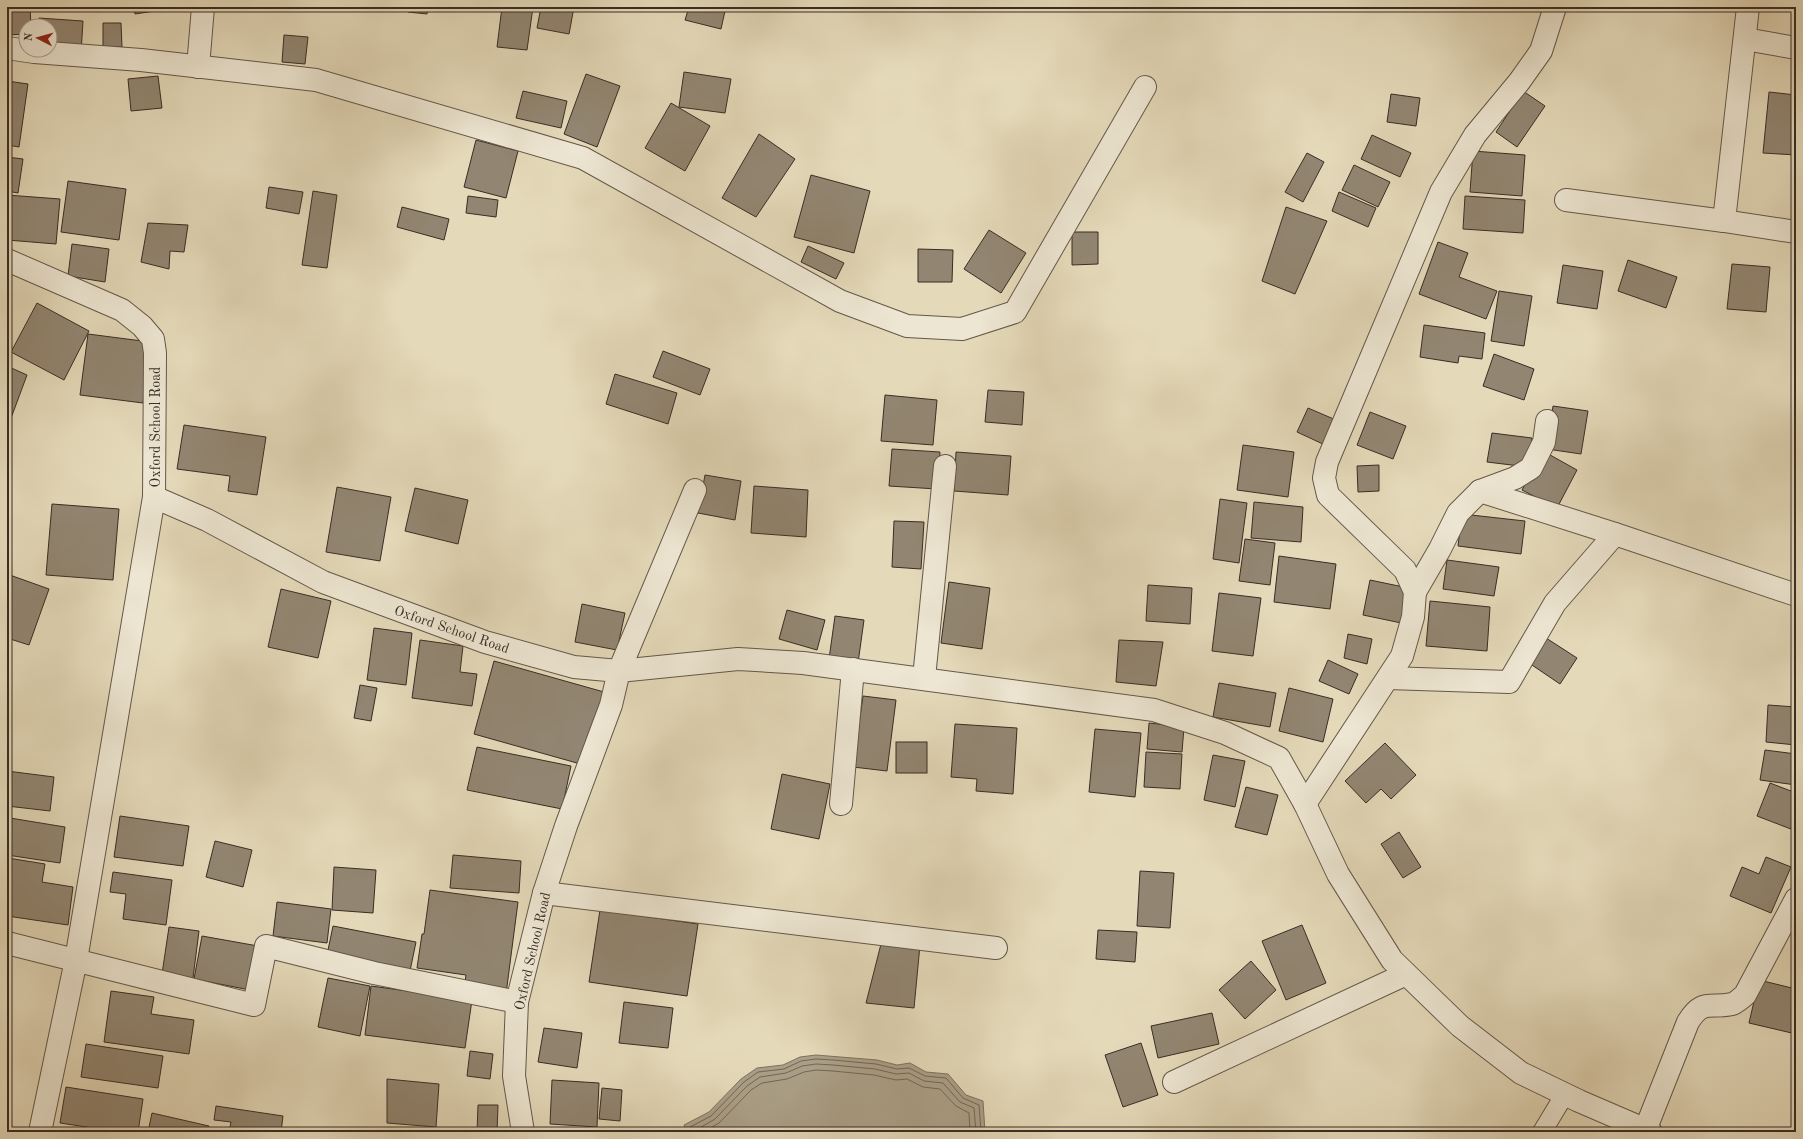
<svg xmlns="http://www.w3.org/2000/svg" width="1803" height="1139" font-family="'Old Standard TT',serif">
	<style>
		.water { fill: #aa9f87; stroke: #7d7160 }
		.lines { fill: none; stroke-linecap: round; stroke-linejoin: round }
		.shore { stroke: #726656; stroke-width: 1 }
		.building { fill: #928672; stroke: #392d25 }
		.lane-casing { stroke: #64584a; stroke-width: 20 }
		.street-casing { stroke: #64584a; stroke-width: 24 }
		.lane { stroke: #ede6d2; stroke-width: 18 }
		.street { stroke: #ede6d2; stroke-width: 22 }
		.labels { text-anchor: middle; stroke-width: 3.5; stroke-linejoin: round; paint-order: stroke }
		.street-label { font-size: 14px; fill: #392d25; stroke: #ede6d2 }
	</style>
	<rect width="100%" height="100%" fill="#e4d9b9"/>
	<filter id="stains"><feTurbulence type="fractalNoise" baseFrequency=".005" numOctaves="4"/><feColorMatrix values="0 0 0 0 .2 0 0 0 0 .09 0 0 0 0 .02 0 0 0 .5 -.17"/></filter>
	<radialGradient id="worn" r=".72"><stop offset=".6" stop-color="#630" stop-opacity="0"/><stop offset="1" stop-color="#630" stop-opacity=".3"/></radialGradient>
	<polygon class="water" points="816,1055 877,1060 897,1065 910,1063 926,1072 948,1074 966,1095 983,1101 985,1132 686,1132 684,1125 709,1112 741,1079 757,1068 783,1065 800,1057"/>
	<g class="lines">
		<g class="shore">
			<polyline points="690,1132 690,1127 711,1116 744,1082 758,1072 784,1069 801,1061 816,1059 833,1060 876,1064 897,1069 909,1068 925,1076 946,1078 963,1098 979,1105 981,1132"/>
			<polyline points="695,1132 696,1130 715,1119 747,1086 760,1077 786,1073 802,1066 816,1064 833,1065 875,1069 896,1074 909,1073 924,1081 943,1083 960,1102 974,1108 976,1132"/>
			<polyline points="704,1132 719,1123 751,1090 762,1083 787,1079 804,1072 816,1070 833,1071 874,1075 896,1080 907,1079 923,1087 940,1089 956,1106 969,1113 970,1132"/>
		</g>
	</g>
	<g class="building">
		<polygon points="7,7 30,7 31,26 26,26 26,34 7,35"/>
		<polygon points="107,7 121,7 120,10 107,9"/>
		<polygon points="134,7 181,7 135,14"/>
		<polygon points="409,7 428,7 427,14 408,12"/>
		<polygon points="502,7 533,7 527,50 497,47"/>
		<polygon points="541,7 574,7 569,34 537,28"/>
		<polygon points="689,7 709,7 725,11 721,29 685,20"/>
		<polygon points="39,18 83,21 81,53 50,50 50,26 38,26"/>
		<polygon points="103,23 121,23 122,47 103,48"/>
		<polygon points="284,35 308,37 305,64 282,62"/>
		<polygon points="684,72 731,79 725,113 679,107"/>
		<polygon points="586,74 620,86 597,147 564,134"/>
		<polygon points="158,76 162,108 131,111 128,79"/>
		<polygon points="7,81 28,84 19,147 7,145"/>
		<polygon points="523,91 567,101 561,128 516,118"/>
		<polygon points="1523,91 1545,106 1517,147 1496,132"/>
		<polygon points="1769,92 1796,95 1796,155 1763,153"/>
		<polygon points="1391,94 1420,98 1416,126 1387,122"/>
		<polygon points="671,103 710,126 685,171 645,148"/>
		<polygon points="759,134 795,159 756,217 722,198"/>
		<polygon points="1372,135 1411,153 1400,177 1361,159"/>
		<polygon points="476,140 518,151 506,198 464,187"/>
		<polygon points="1473,151 1525,155 1522,196 1470,192"/>
		<polygon points="1307,153 1324,162 1303,202 1285,192"/>
		<polygon points="7,157 23,159 18,193 7,191"/>
		<polygon points="1354,165 1390,182 1378,207 1342,190"/>
		<polygon points="811,175 870,191 854,253 794,237"/>
		<polygon points="68,181 126,189 119,240 61,232"/>
		<polygon points="269,187 303,192 299,214 266,208"/>
		<polygon points="313,191 337,195 327,268 302,265"/>
		<polygon points="1339,192 1376,208 1368,227 1332,211"/>
		<polygon points="7,195 60,199 56,244 7,240"/>
		<polygon points="468,196 498,200 496,217 466,213"/>
		<polygon points="1465,196 1525,200 1523,233 1463,229"/>
		<polygon points="402,207 449,219 444,240 397,227"/>
		<polygon points="1286,207 1327,221 1295,294 1262,281"/>
		<polygon points="148,223 188,225 184,252 170,251 169,269 141,262"/>
		<polygon points="989,230 1026,253 1001,293 964,269"/>
		<polygon points="1072,232 1098,232 1098,264 1072,265"/>
		<polygon points="1438,242 1468,253 1459,277 1497,291 1486,319 1419,294"/>
		<polygon points="72,244 109,249 105,282 68,276"/>
		<polygon points="808,246 844,263 836,279 801,262"/>
		<polygon points="918,249 953,250 952,282 918,282"/>
		<polygon points="1628,260 1677,277 1666,308 1618,291"/>
		<polygon points="1732,264 1770,267 1766,312 1727,309"/>
		<polygon points="1563,265 1603,271 1597,309 1557,303"/>
		<polygon points="1499,291 1532,296 1524,346 1491,341"/>
		<polygon points="37,303 89,331 64,380 11,352"/>
		<polygon points="1424,325 1485,333 1482,359 1459,356 1458,363 1420,357"/>
		<polygon points="88,334 150,342 143,403 80,395"/>
		<polygon points="663,351 710,369 700,395 653,377"/>
		<polygon points="1494,354 1534,369 1524,400 1483,386"/>
		<polygon points="7,366 27,375 7,429"/>
		<polygon points="615,374 677,393 668,424 606,404"/>
		<polygon points="988,390 1024,392 1022,425 985,422"/>
		<polygon points="885,395 937,400 933,445 881,441"/>
		<polygon points="1553,406 1588,411 1581,454 1547,449"/>
		<polygon points="1308,408 1336,420 1325,445 1297,432"/>
		<polygon points="1370,412 1406,426 1393,459 1357,445"/>
		<polygon points="184,425 266,437 257,495 228,491 230,476 177,469"/>
		<polygon points="1492,433 1532,438 1528,467 1487,462"/>
		<polygon points="1243,445 1294,452 1288,497 1237,490"/>
		<polygon points="892,449 940,452 937,489 889,486"/>
		<polygon points="1543,451 1577,470 1557,508 1522,490"/>
		<polygon points="956,452 1011,456 1008,495 954,491"/>
		<polygon points="1379,465 1379,491 1358,492 1357,466"/>
		<polygon points="705,475 741,481 735,520 698,513"/>
		<polygon points="754,486 808,490 806,537 751,533"/>
		<polygon points="337,487 391,497 380,561 326,552"/>
		<polygon points="415,488 468,500 458,544 405,531"/>
		<polygon points="1220,499 1247,503 1239,563 1213,559"/>
		<polygon points="1254,502 1303,507 1301,542 1251,538"/>
		<polygon points="52,504 119,509 113,580 46,575"/>
		<polygon points="1462,514 1525,521 1521,554 1458,546"/>
		<polygon points="894,521 924,522 921,569 892,567"/>
		<polygon points="1245,539 1275,543 1270,585 1239,581"/>
		<polygon points="1279,556 1336,564 1330,609 1274,602"/>
		<polygon points="1447,560 1499,567 1494,596 1443,589"/>
		<polygon points="7,574 49,589 29,645 7,638"/>
		<polygon points="1370,580 1413,589 1406,624 1363,615"/>
		<polygon points="949,582 990,588 982,649 941,643"/>
		<polygon points="1148,585 1192,588 1190,624 1146,621"/>
		<polygon points="281,589 331,601 318,658 268,647"/>
		<polygon points="1219,593 1261,598 1253,656 1212,651"/>
		<polygon points="1430,601 1490,607 1487,651 1426,646"/>
		<polygon points="582,604 625,613 617,650 575,642"/>
		<polygon points="787,610 825,620 817,650 779,639"/>
		<polygon points="835,616 864,620 858,663 829,659"/>
		<polygon points="374,628 412,633 406,685 367,680"/>
		<polygon points="1348,634 1372,639 1367,664 1344,658"/>
		<polygon points="1546,638 1577,658 1560,684 1529,663"/>
		<polygon points="420,640 463,646 460,672 477,674 472,706 412,698"/>
		<polygon points="1119,640 1163,642 1156,686 1116,682"/>
		<polygon points="1328,660 1358,674 1349,694 1319,681"/>
		<polygon points="494,661 604,692 584,765 474,734"/>
		<polygon points="1219,683 1276,693 1270,727 1213,717"/>
		<polygon points="360,685 377,688 371,721 354,718"/>
		<polygon points="1289,688 1333,699 1323,742 1279,731"/>
		<polygon points="863,696 896,700 887,771 853,767"/>
		<polygon points="1768,705 1796,707 1796,745 1766,742"/>
		<polygon points="1149,723 1184,727 1182,752 1147,749"/>
		<polygon points="955,724 1017,728 1013,794 976,791 977,779 951,777"/>
		<polygon points="1095,729 1141,733 1135,797 1089,792"/>
		<rect x="896" y="742" width="31" height="31"/>
		<polygon points="1385,743 1416,775 1391,799 1381,789 1366,803 1345,781"/>
		<polygon points="477,747 571,766 562,809 467,790"/>
		<polygon points="1765,750 1796,754 1796,785 1760,780"/>
		<polygon points="1146,752 1182,754 1180,789 1144,787"/>
		<polygon points="1213,755 1245,761 1235,807 1204,800"/>
		<polygon points="7,771 54,777 50,811 7,806"/>
		<polygon points="782,774 830,784 819,839 771,829"/>
		<polygon points="1770,783 1796,793 1796,831 1757,816"/>
		<polygon points="1246,787 1278,795 1267,835 1235,827"/>
		<polygon points="120,816 189,826 183,866 114,857"/>
		<polygon points="10,818 65,827 60,863 7,855 7,840"/>
		<polygon points="1399,832 1421,867 1403,878 1381,844"/>
		<polygon points="215,841 252,850 243,887 206,877"/>
		<polygon points="453,855 521,861 519,893 450,888"/>
		<polygon points="1766,857 1791,867 1771,913 1730,896 1742,867 1759,874"/>
		<polygon points="8,858 45,864 42,882 73,887 68,925 7,916"/>
		<polygon points="334,867 376,870 373,913 332,910"/>
		<polygon points="1140,871 1174,873 1170,928 1137,926"/>
		<polygon points="113,872 172,880 166,925 123,919 126,894 110,892"/>
		<polygon points="430,890 518,902 506,994 464,989 466,975 417,968 422,934 424,934"/>
		<polygon points="277,902 331,909 327,943 273,936"/>
		<polygon points="600,910 698,924 687,996 589,982"/>
		<polygon points="1302,925 1326,983 1286,1000 1262,941"/>
		<polygon points="333,926 416,942 410,971 327,955"/>
		<polygon points="169,927 199,931 193,978 162,974"/>
		<polygon points="1098,930 1137,932 1135,962 1096,959"/>
		<polygon points="202,936 258,946 250,990 194,979"/>
		<polygon points="881,944 920,945 914,1008 866,1003"/>
		<polygon points="1251,961 1276,990 1245,1019 1219,990"/>
		<polygon points="328,978 370,986 360,1036 318,1027"/>
		<polygon points="1759,980 1796,989 1796,1034 1749,1023"/>
		<polygon points="371,986 472,1000 465,1048 365,1035"/>
		<polygon points="111,991 154,997 151,1014 194,1020 189,1054 104,1042"/>
		<polygon points="624,1002 673,1008 668,1048 619,1043"/>
		<polygon points="1212,1013 1219,1044 1158,1058 1151,1026"/>
		<polygon points="544,1028 582,1033 577,1068 538,1062"/>
		<polygon points="1141,1043 1158,1095 1123,1107 1105,1055"/>
		<polygon points="86,1044 163,1056 158,1088 81,1077"/>
		<polygon points="470,1051 493,1054 490,1079 467,1076"/>
		<polygon points="387,1079 439,1084 436,1127 387,1123"/>
		<polygon points="552,1080 599,1083 597,1127 550,1124"/>
		<polygon points="66,1087 143,1099 138,1132 120,1132 60,1123"/>
		<polygon points="602,1088 622,1090 620,1121 599,1119"/>
		<polygon points="478,1105 498,1105 497,1132 477,1132"/>
		<polygon points="216,1106 283,1116 281,1132 229,1132 231,1122 214,1120"/>
		<polygon points="152,1113 209,1126 208,1132 148,1132"/>
		<rect x="560" y="1131" width="70" height="1"/>
	</g>
	<g class="lines">
		<g class="lane-casing">
			<polyline id="lane" points="1542,1132 1565,1094"/>
		</g>
		<g class="street-casing">
			<g id="street">
				<polyline points="1748,7 1724,221 1796,232"/>
				<polyline points="1745,39 1796,48"/>
				<polyline points="7,48 34,52 141,60 316,80 583,158 840,301 907,326 962,329 1015,312 1145,87"/>
				<polyline points="198,67 203,7"/>
				<polyline points="1566,200 1724,221"/>
				<polyline points="7,260 122,310 142,326 153,339 155,353 154,497 207,520 323,582 485,642 574,667 619,671 611,705 566,826 544,893 517,1002 514,1076 523,1132"/>
				<polyline points="695,490 619,671 738,659 803,663 1154,710 1225,733 1279,758 1305,804 1338,874 1392,960 1460,1026 1521,1073 1579,1101 1651,1132"/>
				<polyline points="1480,491 1615,534 1796,595"/>
				<polyline points="1415,592 1440,549 1458,513 1480,491 1515,478 1531,468 1544,442 1547,421"/>
				<polyline points="924,678 945,466"/>
				<polyline points="1388,678 1509,682 1555,603 1615,534"/>
				<polyline points="841,804 853,669"/>
				<polyline points="1305,804 1402,656 1413,617 1415,592 1405,570 1328,495 1324,478 1327,462 1441,192 1475,135 1519,82 1541,51 1555,7"/>
				<polyline points="544,893 996,948"/>
				<polyline points="7,943 254,1005 266,946 374,973 517,1002"/>
				<polyline points="1174,1082 1406,974"/>
				<path d="M 1646,1128 L 1688,1022 C 1703,998 1710,1009 1732,1004 C 1736,1003 1741,998 1745,995 L 1796,899"/>
				<polyline points="40,1132 76,960 154,497"/>
			</g>
		</g>
		<use href="#lane" class="lane"/>
		<use href="#street" class="street"/>
	</g>
	<g class="labels">
		<g class="street-label">
			<text transform="translate(155 427) rotate(-90)" y="5">Oxford School Road</text>
			<text transform="translate(452 629) rotate(19)" y="5">Oxford School Road</text>
			<text transform="translate(532 951) rotate(-77)" y="5">Oxford School Road</text>
		</g>
	</g>
	<rect width="1803" height="1139" fill="none" stroke="#e4d9b9" stroke-width="24"/>
	<rect x="8" y="8" width="1787" height="1123" fill="none" stroke="#392d25" stroke-width="2"/>
	<rect x="12" y="12" width="1779" height="1115" fill="none" stroke="#392d25"/>
	<g transform="translate(38 38) rotate(276)"><circle r="19" fill="#ede6d2" stroke="#a59c8d"/>
	<path d="M0-3L7 15L0 10L-7 15Z" fill="#8f2418"/>
	<text y="-6" font-size="11" font-weight="bold" text-anchor="middle" fill="#392d25">N</text>
	</g>
	<rect width="100%" height="100%" filter="url(#stains)"/>
	<rect width="100%" height="100%" fill="url(#worn)"/>
</svg>
